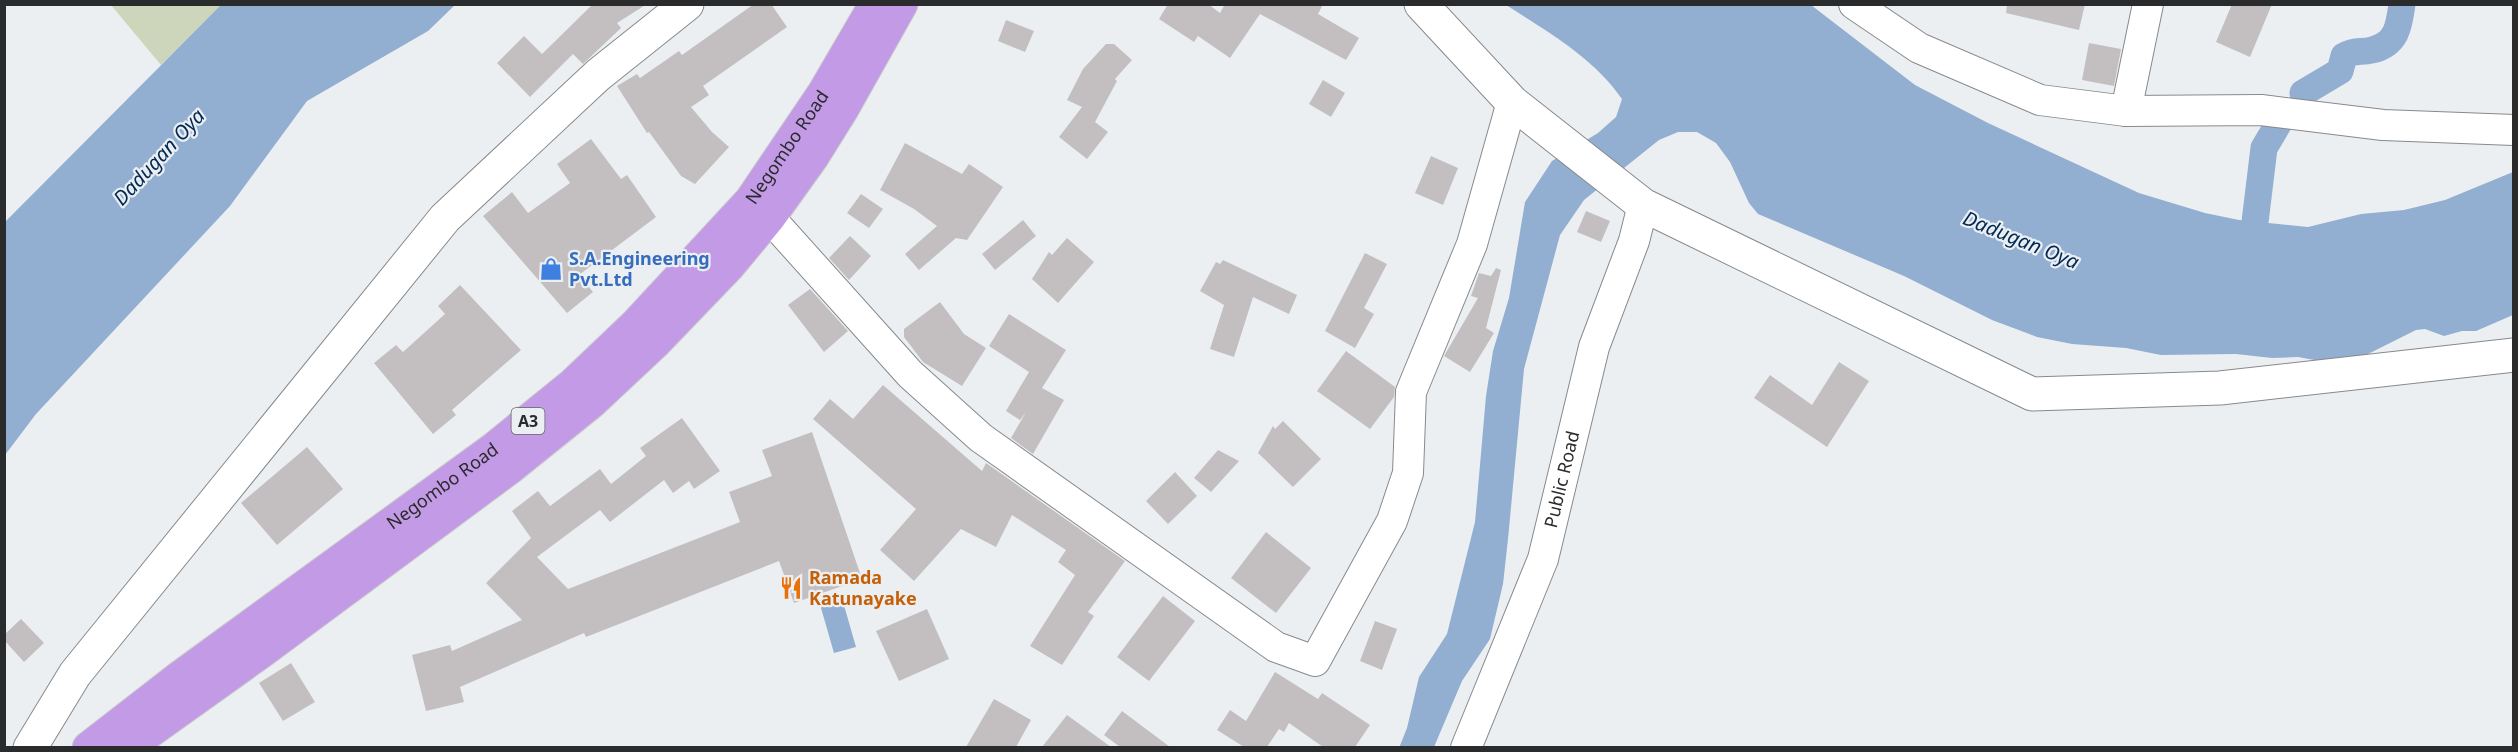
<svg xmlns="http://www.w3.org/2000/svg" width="2518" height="752" font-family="'Noto Sans',sans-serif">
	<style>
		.green { fill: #cdd5bb }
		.water { fill: #92aed1 }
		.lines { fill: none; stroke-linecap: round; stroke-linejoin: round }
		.canal { stroke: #92aed1; stroke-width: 27 }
		.building { fill: #c3bfc1 }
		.minor-casing { stroke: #878a8d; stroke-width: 32 }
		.tertiary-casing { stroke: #878a8d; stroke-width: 35 }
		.trunk-casing { stroke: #cccccd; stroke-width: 35 }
		.minor { stroke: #fff; stroke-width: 30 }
		.tertiary { stroke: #fff; stroke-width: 33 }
		.trunk { stroke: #c39ae6; stroke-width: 33 }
		.labels { text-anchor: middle; stroke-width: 4.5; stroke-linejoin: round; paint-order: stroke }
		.shield { fill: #eceff2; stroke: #646668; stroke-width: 1.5 }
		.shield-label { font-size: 16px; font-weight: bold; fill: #2a2b2d }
		.street-label { font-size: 18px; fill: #2a2b2d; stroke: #eceff2 }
		.shop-label { font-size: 18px; font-weight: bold; fill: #366cbe; stroke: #eceff2; text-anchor: start }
		.food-label { font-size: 18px; font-weight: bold; fill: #c56008; stroke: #eceff2; text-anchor: start }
		.water-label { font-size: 20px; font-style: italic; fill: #012955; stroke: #eceff2 }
	</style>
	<rect width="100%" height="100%" fill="#eceff2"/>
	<polygon class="green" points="111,5 222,5 161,65"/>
	<g class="water">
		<polygon points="222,4 455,5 428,31 307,101 230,206 36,414 5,455 5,222"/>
		<path d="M 1506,5 L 1811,5 L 1915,85 L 1988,123 L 2139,193 L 2205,213 L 2239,220 L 2308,227 L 2361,214 L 2404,210 L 2445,200 L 2513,172 L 2513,315 L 2476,331 L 2462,331 L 2444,336 L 2425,329 L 2416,330 L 2362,357 L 2320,361 L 2298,357 L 2272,358 L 2236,354 L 2161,355 L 2126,348 L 2072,344 L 2037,337 L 1992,320 L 1904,276 L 1758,214 L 1749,203 L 1730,162 L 1716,143 L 1697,132 L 1678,132 L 1659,140 L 1584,200 L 1560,235 L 1524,369 L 1508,539 L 1503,584 L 1490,639 L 1462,681 L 1434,747 L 1399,748 L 1407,728 L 1419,677 L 1447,634 L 1475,522 L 1486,396 L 1493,351 L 1509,298 L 1525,202 L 1552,161 L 1598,133 L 1616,117 L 1622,99 C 1593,57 1548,32 1506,5 Z"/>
		<polygon points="841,595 856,647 834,653 819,601"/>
	</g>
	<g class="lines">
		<g class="canal">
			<path d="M 2303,93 L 2340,71 L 2344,56 C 2356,49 2360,53 2372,50 C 2397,44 2399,26 2402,4"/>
			<polyline points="2246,258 2255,222 2264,148 2280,121"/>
		</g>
	</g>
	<g class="building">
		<polygon points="593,4 647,4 617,23 621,28 583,64 573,54 530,97 497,63 524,36 542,54"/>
		<polygon points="754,4 771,4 787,27 703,86 709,95 691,107 712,132 729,147 695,184 681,176 649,132 647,133 617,86 637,74 640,78 679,51 682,55"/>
		<polygon points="1168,4 1208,4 1220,13 1225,4 1323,4 1318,14 1359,38 1346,60 1260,14 1230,58 1198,36 1194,42 1159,19"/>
		<polygon points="2007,4 2085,4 2079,30 2006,13"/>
		<polygon points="2232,4 2272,4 2250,57 2216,42"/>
		<polygon points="1006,20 1034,31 1025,52 998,41"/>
		<polygon points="2089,43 2121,49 2114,86 2082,80"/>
		<polygon points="1106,44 1114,44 1132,60 1115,79 1117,81 1095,122 1108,132 1087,159 1059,137 1082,107 1067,100 1083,69"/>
		<polygon points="1323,80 1345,93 1331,117 1309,104"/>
		<polygon points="591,139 621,179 627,175 656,217 579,275 593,292 567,313 483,216 512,192 528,213 570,183 557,164"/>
		<polygon points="905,143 962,174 969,164 1003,187 967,240 956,238 919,270 905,254 937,226 914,209 880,190"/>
		<polygon points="1431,156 1458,168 1443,205 1415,193"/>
		<polygon points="861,194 883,209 869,228 847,213"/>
		<polygon points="1586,211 1610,221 1601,242 1577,232"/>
		<polygon points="1023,220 1036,236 995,270 982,254"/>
		<polygon points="850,236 871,256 849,280 829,258"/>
		<polygon points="1067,238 1094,262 1058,303 1032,279 1049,252 1052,255"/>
		<polygon points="1365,253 1387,264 1364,308 1374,314 1355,348 1325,331"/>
		<polygon points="1223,260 1297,295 1289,314 1253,297 1234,357 1210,349 1224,305 1200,291 1216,262 1220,264"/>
		<polygon points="1496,268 1501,270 1486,328 1494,333 1470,372 1444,356 1478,298 1471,296 1479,273 1491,276"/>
		<polygon points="460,285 521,350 452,410 456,415 433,434 374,363 396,345 403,352 445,314 438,306"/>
		<polygon points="810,289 848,331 824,352 788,305"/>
		<polygon points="940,302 964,334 986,348 962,386 923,362 904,337 904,329"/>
		<polygon points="1009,314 1066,350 1042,388 1064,400 1033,454 1011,438 1026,412 1020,420 1006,411 1029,372 989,346"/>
		<polygon points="1346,351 1395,387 1394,397 1370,429 1317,391"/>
		<polygon points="1839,362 1869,381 1827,447 1754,398 1770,375 1812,405"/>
		<polygon points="883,385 982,471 986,463 1125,561 1088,612 1094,616 1062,665 1030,646 1075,575 1058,562 1066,550 1012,515 996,547 961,529 914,581 880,550 916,509 813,419 830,399 853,419"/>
		<polygon points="682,418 720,471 694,489 689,481 673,493 664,480 610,522 600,510 537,557 568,589 740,522 729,492 772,476 762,450 812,432 862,579 794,603 779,561 586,637 584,633 460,687 464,702 426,711 412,655 450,645 452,651 522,620 486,583 531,538 512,511 538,491 550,506 600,469 611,484 646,456 640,448"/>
		<polygon points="1283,421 1321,459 1293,487 1258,453 1273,426 1275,429"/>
		<polygon points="307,447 343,489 277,545 241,503"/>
		<polygon points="1218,450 1239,461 1211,492 1194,478"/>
		<polygon points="1175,472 1197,496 1168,524 1146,501"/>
		<polygon points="1266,532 1311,568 1276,613 1231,578"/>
		<polygon points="1163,596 1195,621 1149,681 1117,657"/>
		<polygon points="927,609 949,659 899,681 876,631"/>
		<polygon points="21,619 44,643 24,662 4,640 4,635"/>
		<polygon points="1375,621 1397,629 1382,670 1360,661"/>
		<polygon points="291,663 315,702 283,721 259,683"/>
		<polygon points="1275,672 1318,699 1322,693 1370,725 1355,747 1323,747 1289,723 1284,732 1279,729 1267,747 1244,747 1217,730 1230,710 1246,721"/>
		<polygon points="994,699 1031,720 1016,747 966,747"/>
		<polygon points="1122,711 1170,747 1120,747 1104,735"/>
		<polygon points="1067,715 1111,747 1042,747"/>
	</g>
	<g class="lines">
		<g class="minor-casing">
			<g id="minor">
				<polyline points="1854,4 1919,48 2040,100 2126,111 2261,110 2383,125 2514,130"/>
				<polyline points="2126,111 2148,4"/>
				<polyline points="769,217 910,374 981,438 1276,647 1315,661 1392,521 1408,473 1411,392 1472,244 1512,102"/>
				<path id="s1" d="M 1466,748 L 1543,559 L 1594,347 L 1634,241 L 1643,205"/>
			</g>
		</g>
		<g class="tertiary-casing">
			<g id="tertiary">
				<polyline points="1421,4 1512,102 1643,205 2032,394 2220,388 2514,355"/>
				<polyline points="30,748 75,674 445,218 598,75 687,4"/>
			</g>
		</g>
		<g class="trunk-casing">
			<g id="trunk">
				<path id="s2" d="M 89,748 L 178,679 L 494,449 L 574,384 L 636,325 L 751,201 L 824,93 L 876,4"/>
				<polyline points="126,748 259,653 509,468 591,402 654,343 729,265 769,217 812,157 842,109 901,4"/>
			</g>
		</g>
		<use href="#minor" class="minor"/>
		<use href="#tertiary" class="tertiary"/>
		<use href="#trunk" class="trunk"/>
	</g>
	<defs>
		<g id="shop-bare" transform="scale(1.8)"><path d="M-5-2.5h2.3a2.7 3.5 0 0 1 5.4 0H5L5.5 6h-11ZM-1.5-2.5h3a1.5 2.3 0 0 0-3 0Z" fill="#3f7fe0" stroke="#eceff2" stroke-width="2.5" paint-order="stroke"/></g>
		<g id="restaurant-bare" transform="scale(1.8)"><path d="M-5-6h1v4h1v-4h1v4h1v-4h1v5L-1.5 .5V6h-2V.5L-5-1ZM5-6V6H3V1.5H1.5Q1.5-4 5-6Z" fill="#e8710a" stroke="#eceff2" stroke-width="2.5" paint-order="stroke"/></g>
	</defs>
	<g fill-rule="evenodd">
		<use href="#shop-bare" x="551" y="269"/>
		<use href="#restaurant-bare" x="791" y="588"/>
	</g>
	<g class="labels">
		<rect class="shield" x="511.5" y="408" width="33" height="26" rx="4.5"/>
		<g class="shield-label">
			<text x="528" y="427">A3</text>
		</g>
		<g class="street-label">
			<text dy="6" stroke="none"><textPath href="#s2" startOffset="926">Negombo Road</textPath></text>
			<text dy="6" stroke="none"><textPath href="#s1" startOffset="286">Public Road</textPath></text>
			<text dy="6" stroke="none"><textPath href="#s2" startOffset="440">Negombo Road</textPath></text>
		</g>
		<g class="shop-label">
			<text x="569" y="265">S.A.Engineering<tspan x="569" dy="21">Pvt.Ltd</tspan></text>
		</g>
		<g class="food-label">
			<text x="809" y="584">Ramada<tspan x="809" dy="21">Katunayake</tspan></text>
		</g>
		<g class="water-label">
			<text transform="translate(159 157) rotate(-47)" y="7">Dadugan Oya</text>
			<text transform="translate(2021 240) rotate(22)" y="7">Dadugan Oya</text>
		</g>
	</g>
	<rect width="2518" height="752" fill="none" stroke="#2a2b2d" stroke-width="12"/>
</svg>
